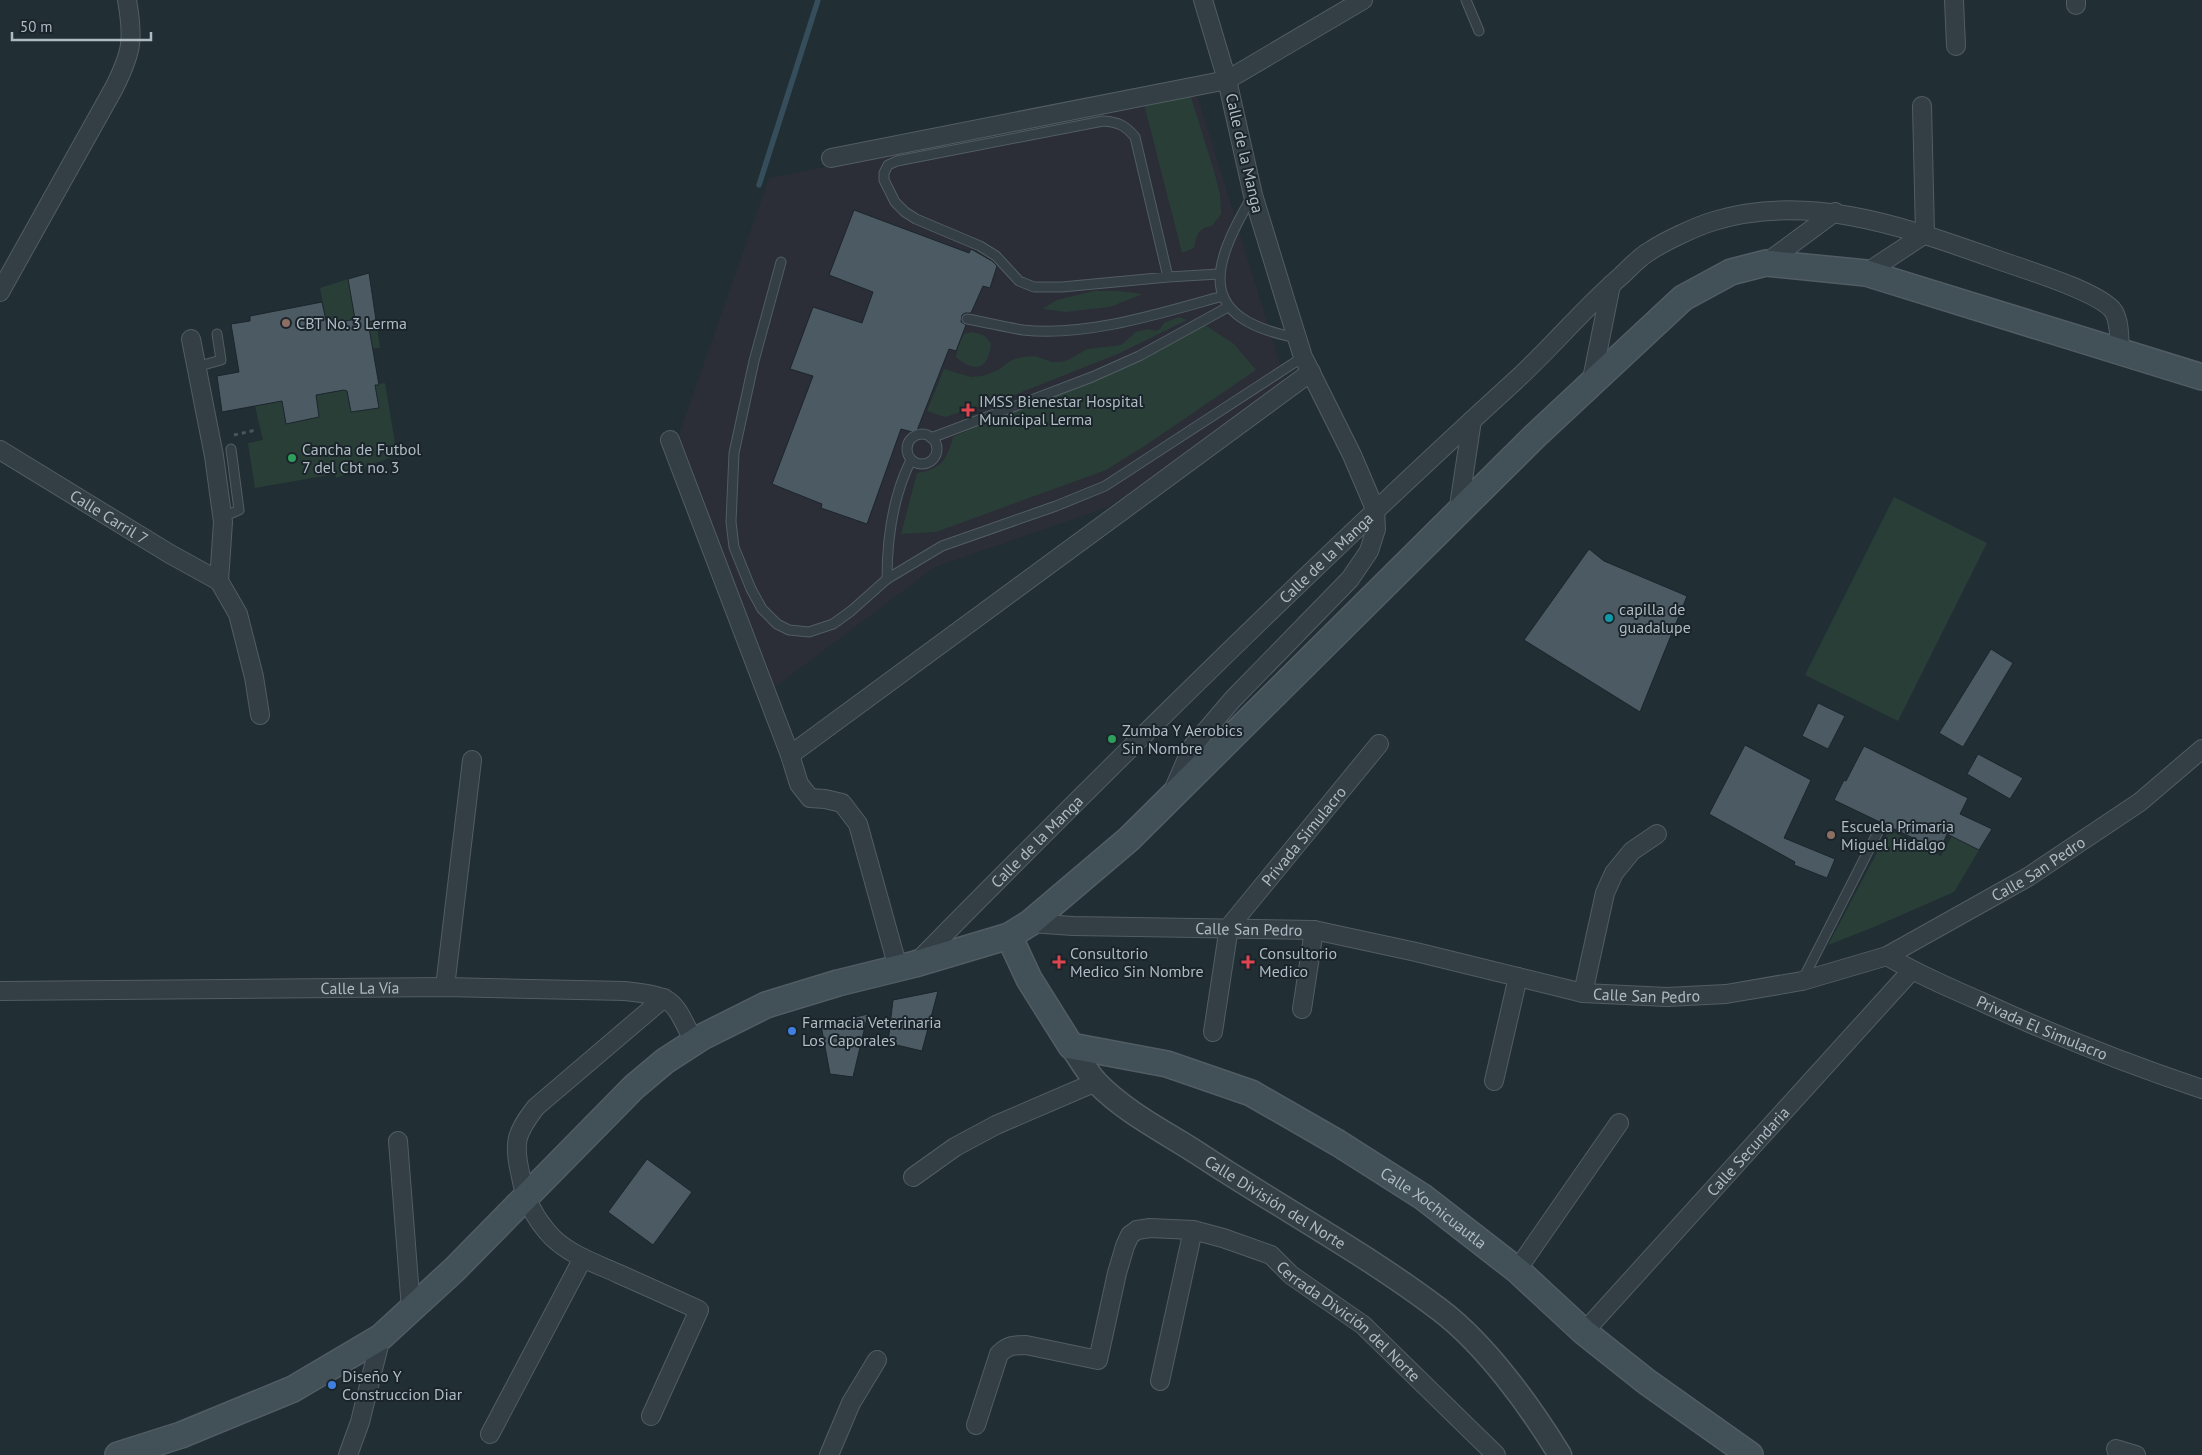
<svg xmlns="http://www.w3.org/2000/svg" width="2202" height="1455" font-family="'PT Sans',sans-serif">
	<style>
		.medical { fill: #2b2d37 }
		.green { fill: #2a3e38 }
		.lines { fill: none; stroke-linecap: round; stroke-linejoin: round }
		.stream { stroke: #364e5b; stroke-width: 5.5 }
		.building { fill: #4c5b63; stroke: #1c262c }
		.service-casing { stroke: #525d63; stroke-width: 11 }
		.minor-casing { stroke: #525d63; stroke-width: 20 }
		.tertiary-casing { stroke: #525d63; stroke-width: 25 }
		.secondary-casing { stroke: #525d63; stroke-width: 28 }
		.path { stroke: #465957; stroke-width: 3; stroke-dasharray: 4 4; stroke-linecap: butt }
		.service { stroke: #343f45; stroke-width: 9 }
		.minor { stroke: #343f45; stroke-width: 18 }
		.tertiary { stroke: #343f45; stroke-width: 22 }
		.secondary { stroke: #425058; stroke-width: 25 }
		.education-dot { fill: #8d6e63; stroke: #1a242a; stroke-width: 2 }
		.health-dot { fill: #e0444e; stroke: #1a242a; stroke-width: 2 }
		.leisure-dot { fill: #2e9e5b; stroke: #1a242a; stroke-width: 2 }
		.culture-dot { fill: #0f9aa8; stroke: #1a242a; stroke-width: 2 }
		.shop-dot { fill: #3f7fe0; stroke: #1a242a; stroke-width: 2 }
		.labels { text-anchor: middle; stroke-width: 4; stroke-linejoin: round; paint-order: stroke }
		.street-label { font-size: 16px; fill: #aebbc2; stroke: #1a242a }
		.poi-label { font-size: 16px; fill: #aebbc2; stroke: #1a242a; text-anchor: start }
	</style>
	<rect width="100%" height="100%" fill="#212e34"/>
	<polygon class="medical" points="1197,94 1286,383 1109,507 935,567 771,690 678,437 769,178"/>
	<g class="green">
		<path d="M 1190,94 L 1214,171 L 1220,194 L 1221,214 L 1212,226 C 1198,228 1197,234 1194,248 L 1182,253 L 1144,104 Z"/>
		<polygon points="348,279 355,319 327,325 320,288"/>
		<polygon points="1094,291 1119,291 1143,294 1110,307 1091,309 1066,312 1042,309 1057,300"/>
		<polygon points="1179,317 1187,320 1120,353 1009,397 945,417 927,411 944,369 971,377 983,376 998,370 1012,360 1022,357 1035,356 1052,362 1061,362 1070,359 1087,349 1121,345 1136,332 1147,329 1155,331 1160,329 1164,323"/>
		<polygon points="376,320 380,348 372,348 356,324"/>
		<path d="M 1205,325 L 1234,344 L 1256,370 L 1146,445 L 1106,470 L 936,532 L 901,534 L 917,473 C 941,469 947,460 953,437 Z"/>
		<path d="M 973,332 L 985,336 L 991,343 C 989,369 975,374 956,357 L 958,347 L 964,334 Z"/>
		<polygon points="385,383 397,455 336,478 335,474 255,488 248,443 263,440 255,406 282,401 286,424 319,417 316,395"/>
		<polygon points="1894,497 1987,543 1898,721 1805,675"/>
		<polygon points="1889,830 1941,856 1952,836 1979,850 1954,892 1874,927 1828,945"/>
	</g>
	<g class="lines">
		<polyline class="stream" points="759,185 818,0"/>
	</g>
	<g class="building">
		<polygon points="854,210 969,253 971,249 992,261 997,266 990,288 983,286 971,313 965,313 962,315 961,322 966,325 956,351 949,349 916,433 901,429 867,524 821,508 822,504 772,484 813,376 790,369 813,307 862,323 873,292 829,275"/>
		<polygon points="369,273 376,320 368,322 379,385 375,385 379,408 351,412 347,391 344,390 316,395 319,417 286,424 282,401 222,412 217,376 239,372 231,324 250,321 250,316 322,302 327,325 355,319 348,279"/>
		<polygon points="1589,549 1604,561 1687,596 1640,712 1524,640"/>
		<polygon points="1991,649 2013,663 1963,747 1939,733"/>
		<polygon points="1818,703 1845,716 1828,749 1802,736"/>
		<polygon points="1745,745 1811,780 1784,838 1835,859 1827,878 1794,865 1795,862 1709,814"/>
		<polygon points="1864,746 1968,798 1960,814 1992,829 1979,850 1947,834 1940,851 1834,800 1844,780 1846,781"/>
		<polygon points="1978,754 2023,778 2010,799 1967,774"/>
		<polygon points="938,991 922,1051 888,1043 893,1000"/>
		<polygon points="868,1014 853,1077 830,1074 821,1025"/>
		<polygon points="647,1159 692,1192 653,1245 608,1212"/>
	</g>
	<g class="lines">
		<g class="service-casing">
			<g id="service">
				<polyline points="1466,0 1479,31"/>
				<path d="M 1253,195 C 1210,268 1195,318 1297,338"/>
				<polyline points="781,262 754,361 734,453 731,522 734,547 751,589 762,609 777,624 789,630 809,632 833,624 851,611 887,579 942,546 1056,506 1105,486 1303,357"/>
				<path d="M 1168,277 L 1135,137 C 1125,125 1118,122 1103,121 L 897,161 L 888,165 L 884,173 L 884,180 L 895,202 L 905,212 L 916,219 L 980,246 L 996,256 L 1019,281 L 1034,287 L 1062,287 L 1168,277 L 1219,274"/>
				<path d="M 967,319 C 985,322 1004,327 1023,330 C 1088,337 1161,313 1223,296"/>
				<polyline points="196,367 221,360 217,334"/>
				<circle cx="922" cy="449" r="15"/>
				<polyline points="931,438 1092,377 1139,356 1228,307"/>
				<polyline points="223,517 239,510 231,449"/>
				<path d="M 887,579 C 887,539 893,496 911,460"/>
				<polyline points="1802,981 1879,830"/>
			</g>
		</g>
		<g class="minor-casing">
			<g id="minor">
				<polyline points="1954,0 1956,46"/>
				<polyline points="2076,0 2076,5"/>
				<polyline points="831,158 1227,80 1363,0"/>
				<polyline points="1766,263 1835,212"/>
				<polyline points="1866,273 1925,234 1922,106"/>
				<path d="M 0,292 L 114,88 C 132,52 134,40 127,0"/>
				<polyline points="191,339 214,456 223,522 219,581 238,614 254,677 260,715"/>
				<polyline points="1591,384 1611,285"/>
				<polyline points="670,440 790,755 799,784 810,798 825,799 842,803 858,824 898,968"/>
				<path id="s1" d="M 0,450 L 170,554 L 219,581"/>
				<polyline points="1458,513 1472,420"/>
				<polyline points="790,755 1311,372"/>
				<polyline points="1173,791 1192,747 1233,699 1350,579 1369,551 1376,529 1375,509 1352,455 1303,357 1287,306 1253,195 1227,80 1203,0"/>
				<path id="s2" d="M 1030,923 L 1073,926 L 1314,930 L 1416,952 L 1583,993 L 1667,997 L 1726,994 L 1802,981 L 1887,956 L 2028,877 L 2140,802 L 2202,749"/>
				<path id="s3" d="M 1887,956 C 1917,974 1950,988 1982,1002 C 2054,1035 2127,1064 2202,1089"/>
				<path id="s4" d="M 917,962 C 1112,764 1310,568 1516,380 C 1552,347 1583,309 1621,276 C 1630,268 1639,257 1650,251 C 1665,241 1697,226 1714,221 C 1806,193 1899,225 1987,256 C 2013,266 2101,291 2114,312 C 2120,323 2119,338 2120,350"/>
				<polyline points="445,987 472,760"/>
				<path id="s5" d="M 0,991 L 445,987 L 625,991 C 675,997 672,998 694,1042"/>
				<polyline points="1583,993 1605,893 1614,873 1632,851 1657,834"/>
				<polyline points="1302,1009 1314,930"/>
				<path id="s6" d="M 1213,1032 L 1229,927 L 1379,744"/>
				<polyline points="1494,1081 1518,977"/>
				<polyline points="398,1141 411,1309"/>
				<polyline points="913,1177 955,1147 996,1125 1096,1082"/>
				<polyline points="1517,1270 1619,1123"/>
				<path id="s7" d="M 1584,1332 L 1912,970"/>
				<polyline points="1160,1381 1193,1230"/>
				<path d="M 651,1416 L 699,1310 C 673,1298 646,1286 619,1274 C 597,1264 570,1255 552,1237 C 536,1220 525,1200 521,1177 C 513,1143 515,1134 536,1107 L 664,998"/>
				<path id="s8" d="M 976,1425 L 999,1354 C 1008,1345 1014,1345 1026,1345 L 1098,1360 L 1117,1273 L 1125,1246 L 1130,1235 L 1137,1230 L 1150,1228 L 1193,1230 L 1223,1238 L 1271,1255 L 1291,1275 L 1363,1325 L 1496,1455"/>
				<polyline points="490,1434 583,1258"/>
				<polyline points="2116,1449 2136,1455"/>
				<polyline points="348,1455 360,1422 381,1337"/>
				<polyline points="829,1455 851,1403 877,1360"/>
			</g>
		</g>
		<g class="tertiary-casing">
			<g id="tertiary">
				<path id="s9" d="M 1071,1046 C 1079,1058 1087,1072 1097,1083 C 1126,1113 1167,1133 1202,1156 C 1281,1208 1365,1253 1440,1310 C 1486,1345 1530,1406 1560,1455"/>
			</g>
		</g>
		<g class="secondary-casing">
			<g id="secondary">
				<path id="s10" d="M 1009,936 L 1029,979 L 1071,1046 L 1167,1064 L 1251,1093 L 1338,1143 L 1423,1197 L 1517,1270 L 1584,1332 L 1647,1382 L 1750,1455"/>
				<polyline points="118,1455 181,1435 293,1389 381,1337 455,1269 634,1087 665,1061 702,1037 766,1005 838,983 915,964 1009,936 1030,923 1129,839 1535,436 1683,298 1731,272 1766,263 1866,273 2202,377"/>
			</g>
		</g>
		<polyline class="path" points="234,435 256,430"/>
		<use href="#service" class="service"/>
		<use href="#minor" class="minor"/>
		<use href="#tertiary" class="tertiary"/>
		<use href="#secondary" class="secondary"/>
	</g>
	<g class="education-dot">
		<circle cx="286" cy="323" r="5"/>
		<circle cx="1831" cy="835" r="5"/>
	</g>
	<g class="health-dot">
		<path d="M965.5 402.5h5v5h5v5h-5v5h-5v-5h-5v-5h5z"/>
		<path d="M1056.5 954.5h5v5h5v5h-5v5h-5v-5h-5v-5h5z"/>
		<path d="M1245.5 954.5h5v5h5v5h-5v5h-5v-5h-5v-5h5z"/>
	</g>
	<g class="leisure-dot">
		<circle cx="292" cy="458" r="5"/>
		<circle cx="1112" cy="739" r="5"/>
	</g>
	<circle class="culture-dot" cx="1609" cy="618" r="5"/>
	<g class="shop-dot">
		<circle cx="792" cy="1031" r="5"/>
		<circle cx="332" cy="1385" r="5"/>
	</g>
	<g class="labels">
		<g class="street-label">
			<text transform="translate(1245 153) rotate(77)" y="6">Calle de la Manga</text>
			<text dy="6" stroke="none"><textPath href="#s1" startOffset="128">Calle Carril 7</textPath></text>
			<text dy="6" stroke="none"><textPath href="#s4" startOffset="575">Calle de la Manga</textPath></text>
			<text dy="6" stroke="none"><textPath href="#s6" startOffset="224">Privada Simulacro</textPath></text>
			<text dy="6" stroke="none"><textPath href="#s4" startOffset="170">Calle de la Manga</textPath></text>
			<text dy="6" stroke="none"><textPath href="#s2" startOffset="1044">Calle San Pedro</textPath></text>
			<text dy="6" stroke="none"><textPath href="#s2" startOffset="219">Calle San Pedro</textPath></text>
			<text dy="6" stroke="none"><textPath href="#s5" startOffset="360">Calle La Vía</textPath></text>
			<text dy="6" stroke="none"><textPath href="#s2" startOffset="624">Calle San Pedro</textPath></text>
			<text dy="6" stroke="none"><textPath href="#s3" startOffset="171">Privada El Simulacro</textPath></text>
			<text dy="6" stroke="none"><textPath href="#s7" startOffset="244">Calle Secundaria</textPath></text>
			<text dy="6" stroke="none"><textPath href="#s9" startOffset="260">Calle División del Norte</textPath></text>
			<text dy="6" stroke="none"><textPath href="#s10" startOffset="529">Calle Xochicuautla</textPath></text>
			<text dy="6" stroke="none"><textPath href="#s8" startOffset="556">Cerrada Divición del Norte</textPath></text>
		</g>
		<g class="poi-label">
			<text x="296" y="329">CBT No. 3 Lerma</text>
			<text x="979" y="407">IMSS Bienestar Hospital<tspan x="979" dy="18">Municipal Lerma</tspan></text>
			<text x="302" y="455">Cancha de Futbol<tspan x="302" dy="18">7 del Cbt no. 3</tspan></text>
			<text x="1619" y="615">capilla de<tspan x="1619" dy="18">guadalupe</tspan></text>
			<text x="1122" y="736">Zumba Y Aerobics<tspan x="1122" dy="18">Sin Nombre</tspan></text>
			<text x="1841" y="832">Escuela Primaria<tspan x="1841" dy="18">Miguel Hidalgo</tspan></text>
			<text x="1070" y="959">Consultorio<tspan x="1070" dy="18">Medico Sin Nombre</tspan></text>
			<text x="1259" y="959">Consultorio<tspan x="1259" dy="18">Medico</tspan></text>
			<text x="802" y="1028">Farmacia Veterinaria<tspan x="802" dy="18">Los Caporales</tspan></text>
			<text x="342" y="1382">Diseño Y<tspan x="342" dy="18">Construccion Diar</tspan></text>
		</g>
	</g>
	<path d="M12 32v8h139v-8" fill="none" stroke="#aebbc2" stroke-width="2.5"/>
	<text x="20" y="32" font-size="15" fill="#aebbc2" stroke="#1a242a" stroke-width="4" paint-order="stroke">50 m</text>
</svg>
